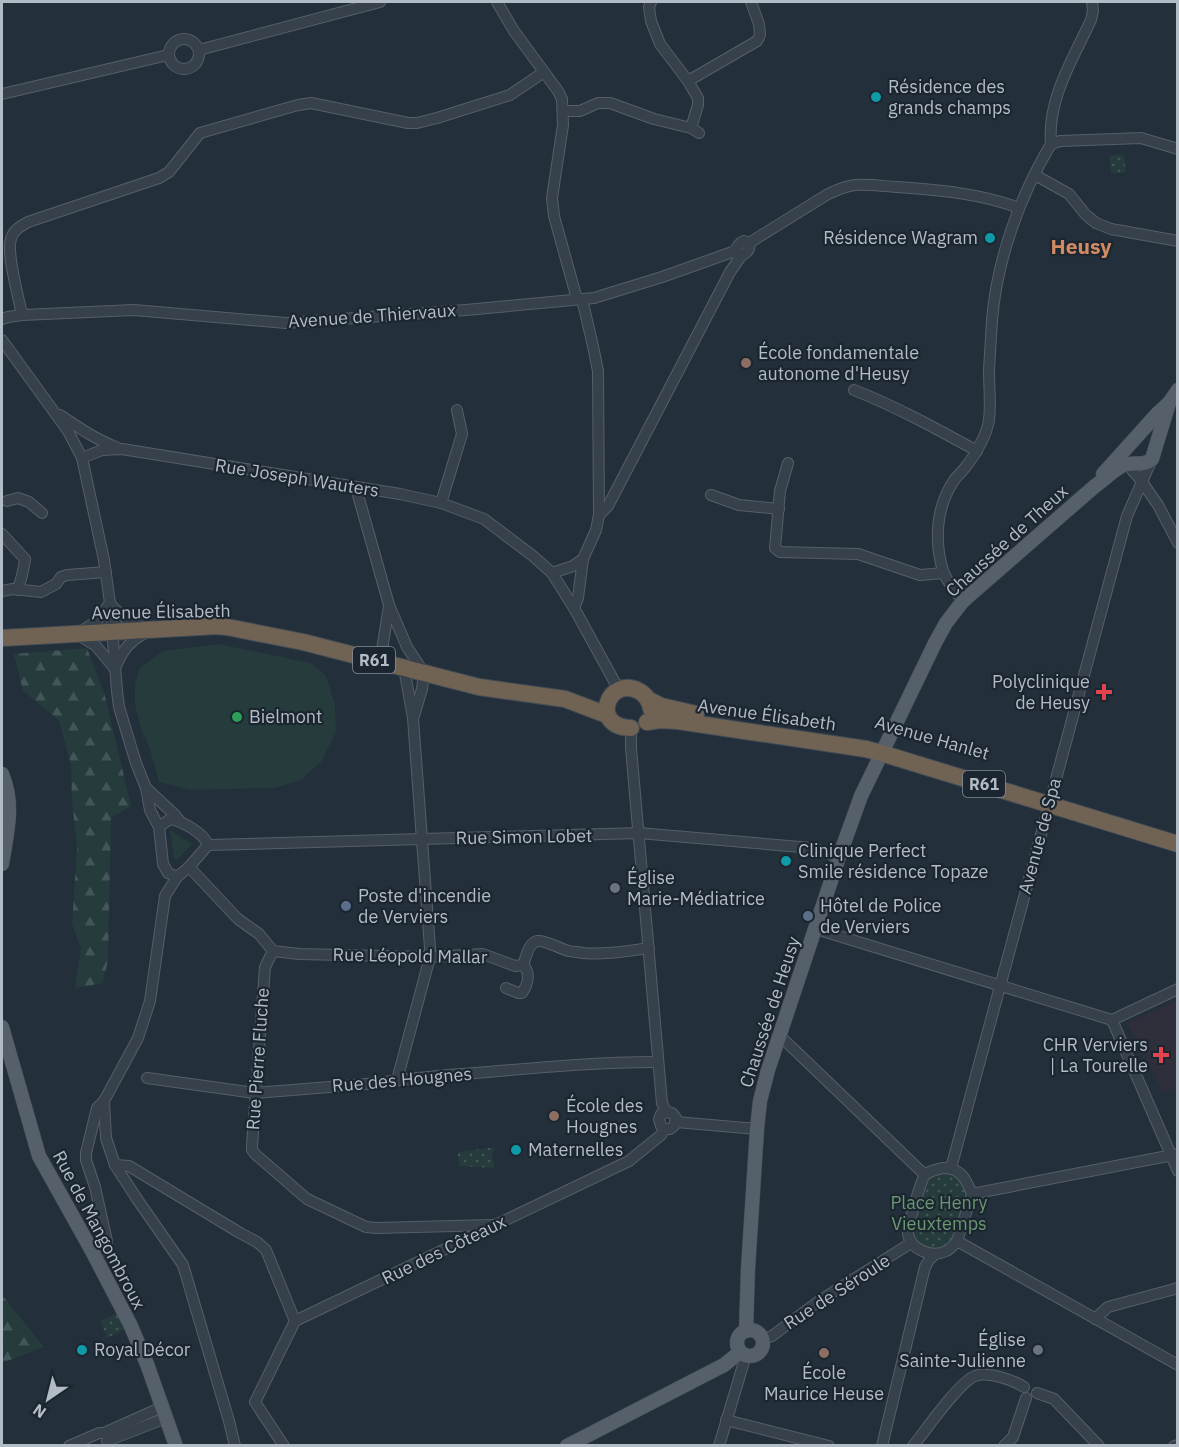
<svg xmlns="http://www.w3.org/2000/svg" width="1179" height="1447" font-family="'IBM Plex Sans',sans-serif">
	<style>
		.medical { fill: #2f2f3c }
		.green { fill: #253b3c }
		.forest { fill: url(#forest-firs) }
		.park { fill: url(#park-dots) }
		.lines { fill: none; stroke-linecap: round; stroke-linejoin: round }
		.minor-casing { stroke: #555f69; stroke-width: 12 }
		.major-casing { stroke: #404a54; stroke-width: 15 }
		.highway-casing { stroke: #424c56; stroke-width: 18 }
		.minor { stroke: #37414b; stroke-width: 10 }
		.major { stroke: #55606b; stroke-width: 14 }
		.highway { stroke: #716354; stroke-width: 16 }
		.culture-dot { fill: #0f9aa8; stroke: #1c2630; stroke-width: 2 }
		.education-dot { fill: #8d6e63; stroke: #1c2630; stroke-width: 2 }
		.health-dot { fill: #e0444e; stroke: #1c2630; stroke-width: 2 }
		.leisure-dot { fill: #2e9e5b; stroke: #1c2630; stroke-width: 2 }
		.worship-dot { fill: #6b7280; stroke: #1c2630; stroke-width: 2 }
		.service-dot { fill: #5c6f8a; stroke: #1c2630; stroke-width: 2 }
		.labels { text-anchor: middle; stroke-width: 4.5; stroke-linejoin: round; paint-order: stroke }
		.shield { fill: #1c2630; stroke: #858f9a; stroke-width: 1.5 }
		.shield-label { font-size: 16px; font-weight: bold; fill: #b2bcc7 }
		.poi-label { font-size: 18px; fill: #b2bcc7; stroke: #1c2630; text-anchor: start }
		.street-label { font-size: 18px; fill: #b2bcc7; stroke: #1c2630 }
		.park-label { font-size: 18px; fill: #6a9771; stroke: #1c2630 }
		.quarter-label { font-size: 21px; font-weight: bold; fill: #d28a62; stroke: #1c2630 }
	</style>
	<defs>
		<pattern id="forest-firs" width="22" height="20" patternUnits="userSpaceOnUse" patternTransform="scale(1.5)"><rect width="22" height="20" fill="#253b3c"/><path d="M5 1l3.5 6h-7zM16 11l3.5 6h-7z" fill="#425557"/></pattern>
		<pattern id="park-dots" width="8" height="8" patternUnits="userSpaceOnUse" patternTransform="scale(1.5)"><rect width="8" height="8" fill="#253b3c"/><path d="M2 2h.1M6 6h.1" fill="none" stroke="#425557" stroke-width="1.8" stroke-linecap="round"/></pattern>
	</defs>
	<rect width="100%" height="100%" fill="#232f3b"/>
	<polygon class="medical" points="1177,1001 1177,1088 1163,1092 1127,1023"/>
	<g class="green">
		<polygon points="219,644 311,663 326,676 335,705 336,732 321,762 301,780 275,788 190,790 159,782 150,750 140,726 135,704 135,683 139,669 162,651"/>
		<polygon points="170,830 192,844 177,860 174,859"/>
	</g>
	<g class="forest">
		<polygon points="87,648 104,692 131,806 111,818 108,961 103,983 75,988 81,948 72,924 77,848 72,801 71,765 59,720 23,691 14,654"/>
		<polygon points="2,1295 44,1347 2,1363"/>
	</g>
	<g class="park">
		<polygon points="1124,154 1126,172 1111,174 1109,156"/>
		<polygon points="495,1147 492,1154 494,1168 459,1166 458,1152"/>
		<polygon points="938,1172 954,1174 960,1179 966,1191 954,1237 943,1248 935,1250 926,1248 918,1243 914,1237 912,1229 927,1181"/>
		<polygon points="118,1313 125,1329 107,1338 100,1321"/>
	</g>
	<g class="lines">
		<g class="minor-casing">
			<g id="minor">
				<polyline points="497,2 514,31 558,91 562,99 563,125 552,198 554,216 577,299"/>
				<polyline points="651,2 649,7 651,21 660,44 688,81 698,98 698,105 691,128"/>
				<circle cx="184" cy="54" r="15"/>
				<polyline points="199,50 380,2"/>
				<polyline points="688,81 757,41 760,35 759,24 751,2"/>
				<polyline points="2,94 168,55"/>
				<polyline points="564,111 580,111 598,103 610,103 654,119 691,128 699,133"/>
				<path d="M 1051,144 C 1047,99 1073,59 1091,20 L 1093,11 L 1092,2"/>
				<polyline points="1051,144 1060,141 1141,138 1178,149"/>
				<polyline points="1035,175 1069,194 1086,215 1096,223 1111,229 1178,241"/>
				<path d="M 749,243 L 828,194 C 837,190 845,186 855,185 C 868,184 882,186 896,187 C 937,190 980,193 1019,208"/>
				<path d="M 22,315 C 19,298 6,253 11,239 C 13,230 21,226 28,222 L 159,178 L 169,172 L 200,133 L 298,105 L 311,103 L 408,123 L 417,123 L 437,118 L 510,95 L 544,72"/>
				<path d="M 2,319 L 8,317 L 22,315 L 134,310 L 286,323 L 466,310 L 594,298 L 662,277 L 735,251 C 737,246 739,243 744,241 L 749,243 C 751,250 744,257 737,255 L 735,251"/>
				<polyline points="2,340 68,431 82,458 104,560 110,603 117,691 119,707 136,763 146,788 150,810 159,827"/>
				<path d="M 854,390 C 897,407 937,429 977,451"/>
				<path d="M 60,415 C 78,427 95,439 116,447"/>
				<polyline points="82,458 102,450 122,449 400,494 441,503 484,519 533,556 552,573 574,608 619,690"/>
				<polyline points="788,463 780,491 775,548 780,552 858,554 920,575 944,573"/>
				<polyline points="1130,464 1132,470 1140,479 1158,505 1178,543"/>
				<polyline points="358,488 358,495 389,605 407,647 424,673 422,689 414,716"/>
				<polyline points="711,495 739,505 779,509"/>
				<polyline points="7,501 18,498 29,502 42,513"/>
				<polyline points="441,503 462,434 457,410"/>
				<polyline points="599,515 608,506 730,272 741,256"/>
				<path d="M 2,534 L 25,559 C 24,570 21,579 18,590"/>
				<polyline points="552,573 573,566 583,559"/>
				<polyline points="2,591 13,589 41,592 56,584 61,577 67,575 106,572"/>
				<path d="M 963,601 C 956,593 947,581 943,571 C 934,540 936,506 955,479 C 959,474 964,470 967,465 C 976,454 987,434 989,420 C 991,403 989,387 989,370 C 990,354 991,337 992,320 C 997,259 1020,196 1051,144"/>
				<polyline points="110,603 97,621 77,634 96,646 115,669"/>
				<path d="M 110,604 C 120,614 129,623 143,627"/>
				<polyline points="574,608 578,598 583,559 596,530 599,515 598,371 593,346 582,299"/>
				<polyline points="380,662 389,606"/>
				<path d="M 116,666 C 123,650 130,640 147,632"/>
				<polyline points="631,728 631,748 662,1103 666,1112 672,1113 676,1118 674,1126 670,1129 665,1129"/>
				<polyline points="146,788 175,815 179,820"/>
				<polyline points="208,845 189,867 177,877 165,896 150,1001 138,1038 104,1101 106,1138 115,1165 137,1199 183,1265 229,1421 235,1446"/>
				<polyline points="208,845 639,833 812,848 839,857"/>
				<path d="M 189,867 L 238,919 L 259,934 L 273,951 L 299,954 L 430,957 L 483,954 L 515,966 L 523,965 C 526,958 528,943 537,941 C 547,940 559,949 569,951 C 573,952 578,952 583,953 C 605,955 627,951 649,948"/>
				<path d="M 177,877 L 168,873 L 163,864 L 159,827 L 170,819 C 182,821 204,833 208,845"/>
				<polyline points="816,929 1112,1020"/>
				<polyline points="273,951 265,967 252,1146 252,1150 255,1154 307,1199 366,1227 376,1228 493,1225"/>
				<path d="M 506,988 L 518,993 L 522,993 C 528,984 531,973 523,965"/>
				<polyline points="1112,1020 1178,1171"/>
				<polyline points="1112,1020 1178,989"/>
				<polyline points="779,1035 925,1175"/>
				<path d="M 147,1078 L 255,1093 L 379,1083 C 415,1077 452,1075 488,1072 C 544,1067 601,1062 657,1062"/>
				<polyline points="397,1080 430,957 430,948 413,718 404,668"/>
				<polyline points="676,1122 757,1129"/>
				<polyline points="665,1129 661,1126 659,1119 661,1114 666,1112"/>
				<polyline points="115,1165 129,1166 240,1233 257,1242 266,1250 295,1321"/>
				<path d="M 943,1168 C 961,1168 966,1179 972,1194 L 957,1241 C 953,1245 951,1249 946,1251 C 932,1258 911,1250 908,1234 C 907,1228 921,1180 925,1175 C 929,1171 938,1169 943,1168 Z"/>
				<polyline points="951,1168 1127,516 1152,459"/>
				<polyline points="972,1194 1178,1154"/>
				<polyline points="957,1241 1178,1365"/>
				<polyline points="99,1264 104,1259 107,1241 95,1187 86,1160 86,1153 97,1108 104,1101"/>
				<polyline points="1095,1319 1108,1307 1178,1288"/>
				<polyline points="762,1339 772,1336 819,1301 911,1243"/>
				<polyline points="1037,1393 1054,1399 1099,1446"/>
				<polyline points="726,1420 829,1446"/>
				<polyline points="107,1441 166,1418"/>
				<polyline points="69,1446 99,1433 104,1433 162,1407"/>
				<polyline points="284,1446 255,1402 295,1321 629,1161 661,1135 665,1129"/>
				<polyline points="719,1446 746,1355"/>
				<polyline points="882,1446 925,1267 929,1260 935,1254"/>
				<path d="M 913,1446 C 926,1430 959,1382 975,1376 C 987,1371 1013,1380 1024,1387"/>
				<polyline points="1004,1446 1013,1437 1026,1398"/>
				<polyline points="1174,1446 1178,1445"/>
			</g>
		</g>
		<g class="major-casing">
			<g id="major">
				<polyline points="1103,474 1157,414 1169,403 1178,390"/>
				<path d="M 2,774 C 15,805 7,832 2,864"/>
				<polyline points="2,1027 39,1156 92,1251 130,1324 147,1364 176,1446"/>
				<circle cx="750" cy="1343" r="13"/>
				<path d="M 746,1331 L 748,1269 L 757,1129 L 760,1101 L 768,1070 L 839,857 L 861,796 L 935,643 L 946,623 L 963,601 L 1095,486 C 1104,480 1113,470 1124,465 C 1135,461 1142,467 1152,459 L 1169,403"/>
				<polyline points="567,1446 724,1365 740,1352"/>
			</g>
		</g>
		<g class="highway-casing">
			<g id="highway">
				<polyline points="2,638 217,626 227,627 303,642 479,687 565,699 607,715"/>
				<polyline points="649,700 661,706 696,714"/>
				<polyline points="647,722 660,720 678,721 866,749 881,753 1178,844"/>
				<path d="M 631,728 C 589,727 608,675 639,691 C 646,695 650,701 651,709"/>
			</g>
		</g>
		<use href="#minor" class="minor"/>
		<use href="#major" class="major"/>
		<use href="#highway" class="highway"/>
	</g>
	<g class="culture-dot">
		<circle cx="876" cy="97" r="6"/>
		<circle cx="990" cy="238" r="6"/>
		<circle cx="786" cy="861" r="6"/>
		<circle cx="516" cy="1150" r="6"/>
		<circle cx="82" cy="1350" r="6"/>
	</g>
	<g class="education-dot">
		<circle cx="746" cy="363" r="6"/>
		<circle cx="554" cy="1116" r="6"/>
		<circle cx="824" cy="1353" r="6"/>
	</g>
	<g class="health-dot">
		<path d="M1101 683h6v6h6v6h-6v6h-6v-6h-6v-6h6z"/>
		<path d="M1158 1046h6v6h6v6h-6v6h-6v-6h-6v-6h6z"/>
	</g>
	<circle class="leisure-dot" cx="237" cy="717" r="6"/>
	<g class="worship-dot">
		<circle cx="615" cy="888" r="6"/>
		<circle cx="1038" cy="1350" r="6"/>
	</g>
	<g class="service-dot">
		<circle cx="346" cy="906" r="6"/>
		<circle cx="808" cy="916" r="6"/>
	</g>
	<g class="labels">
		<g class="shield">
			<rect x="353" y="647" width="42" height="26" rx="4.5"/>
			<rect x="963" y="771" width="42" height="26" rx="4.5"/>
		</g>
		<g class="shield-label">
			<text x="374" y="666">R61</text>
			<text x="984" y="790">R61</text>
		</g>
		<g class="poi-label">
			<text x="888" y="93">Résidence des<tspan x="888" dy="21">grands champs</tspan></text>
			<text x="978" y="244" text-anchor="end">Résidence Wagram</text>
			<text x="758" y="359">École fondamentale<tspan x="758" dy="21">autonome d'Heusy</tspan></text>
			<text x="1090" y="688" text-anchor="end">Polyclinique<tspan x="1090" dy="21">de Heusy</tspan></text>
			<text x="249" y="723">Bielmont</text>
			<text x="798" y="857">Clinique Perfect<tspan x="798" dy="21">Smile résidence Topaze</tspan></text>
			<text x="627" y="884">Église<tspan x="627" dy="21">Marie-Médiatrice</tspan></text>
			<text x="358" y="902">Poste d'incendie<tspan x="358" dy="21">de Verviers</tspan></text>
			<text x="820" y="912">Hôtel de Police<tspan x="820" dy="21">de Verviers</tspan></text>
			<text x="1148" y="1051" text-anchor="end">CHR Verviers<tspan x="1148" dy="21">| La Tourelle</tspan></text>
			<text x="566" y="1112">École des<tspan x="566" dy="21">Hougnes</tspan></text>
			<text x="528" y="1156">Maternelles</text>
			<text x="1026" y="1346" text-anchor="end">Église<tspan x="1026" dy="21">Sainte-Julienne</tspan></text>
			<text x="94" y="1356">Royal Décor</text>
			<text x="824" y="1379" text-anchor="middle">École<tspan x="824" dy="21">Maurice Heuse</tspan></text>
		</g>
		<g class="street-label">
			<text transform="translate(372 316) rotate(-4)" y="6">Avenue de Thiervaux</text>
			<text transform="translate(297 478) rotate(9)" y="6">Rue Joseph Wauters</text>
			<text transform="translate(1007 541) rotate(-42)" y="6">Chaussée de Theux</text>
			<text transform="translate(161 612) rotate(-1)" y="6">Avenue Élisabeth</text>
			<text transform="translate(767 715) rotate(8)" y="6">Avenue Élisabeth</text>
			<text transform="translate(932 738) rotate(16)" y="6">Avenue Hanlet</text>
			<text transform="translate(1040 836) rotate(-75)" y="6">Avenue de Spa</text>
			<text transform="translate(524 837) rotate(-1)" y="6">Rue Simon Lobet</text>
			<text transform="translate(410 956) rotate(1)" y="6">Rue Léopold Mallar</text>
			<text transform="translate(770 1012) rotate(-72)" y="6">Chaussée de Heusy</text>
			<text transform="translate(258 1059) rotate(-86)" y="6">Rue Pierre Fluche</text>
			<text transform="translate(402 1080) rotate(-5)" y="6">Rue des Hougnes</text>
			<text transform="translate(99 1230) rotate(62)" y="6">Rue de Mangombroux</text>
			<text transform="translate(444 1250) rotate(-26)" y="6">Rue des Côteaux</text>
			<text transform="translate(837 1292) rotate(-33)" y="6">Rue de Séroule</text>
		</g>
		<g class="park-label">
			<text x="939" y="1209">Place Henry<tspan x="939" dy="21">Vieuxtemps</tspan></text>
		</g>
		<g class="quarter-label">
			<text x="1081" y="254">Heusy</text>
		</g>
	</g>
	<rect width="1179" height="1447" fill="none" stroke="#b2bcc7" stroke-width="6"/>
	<g transform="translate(48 1399) rotate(215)" stroke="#1c2630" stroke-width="4.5" paint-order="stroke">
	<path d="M0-4.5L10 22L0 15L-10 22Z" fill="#b2bcc7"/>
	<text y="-9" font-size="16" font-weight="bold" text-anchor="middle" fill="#b2bcc7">N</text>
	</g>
</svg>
